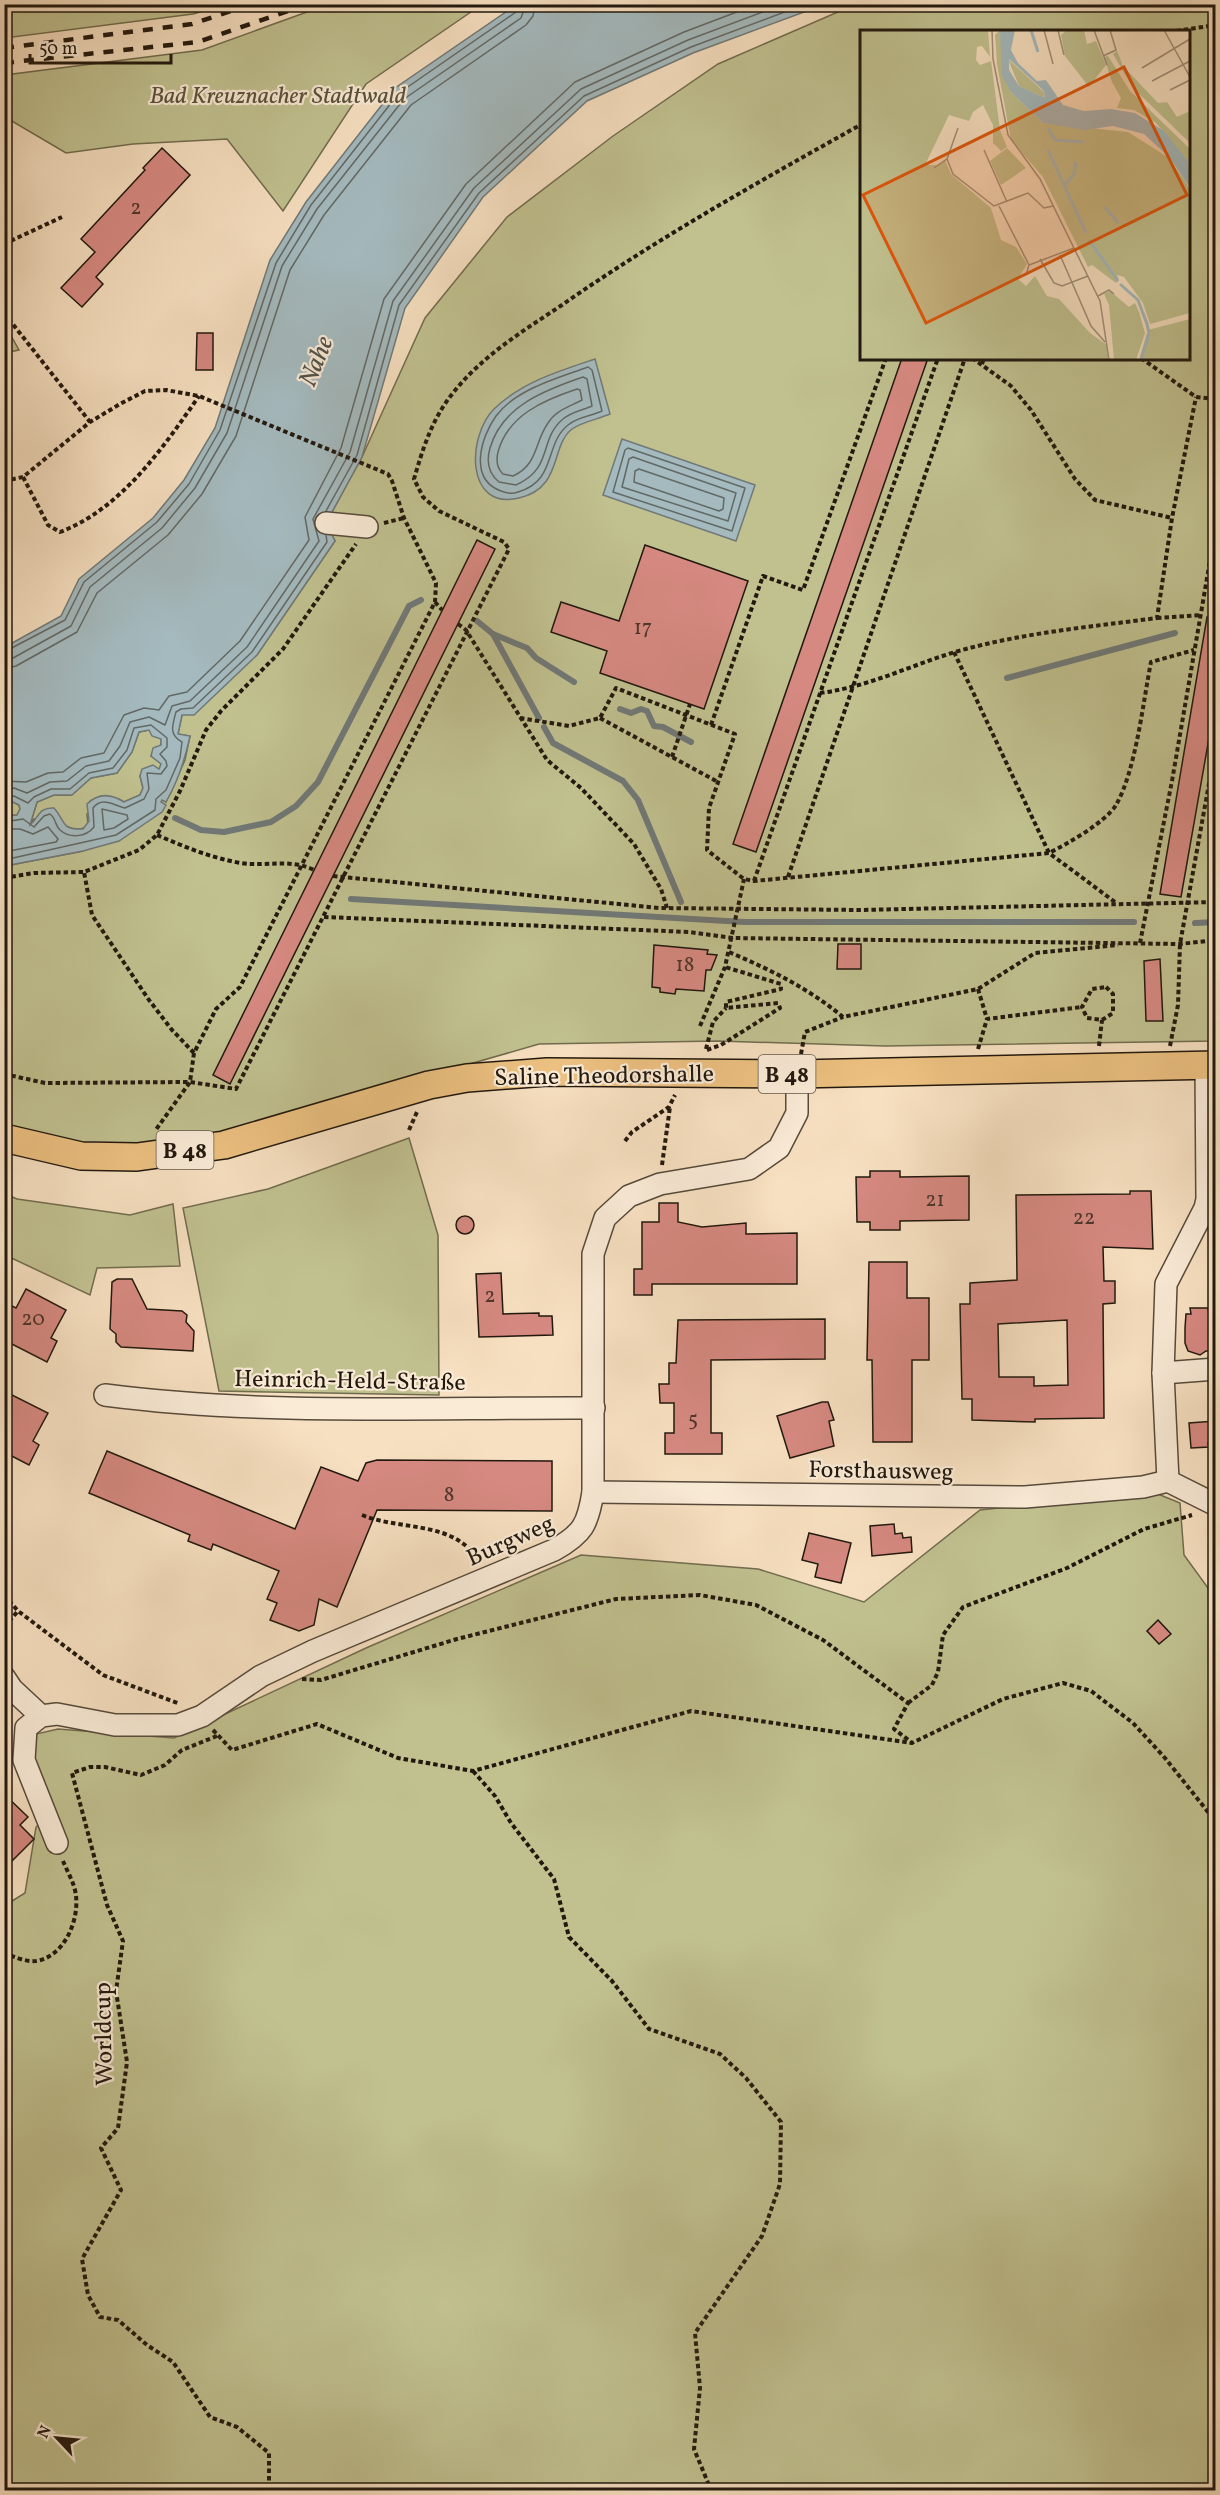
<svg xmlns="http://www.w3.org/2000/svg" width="1220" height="2495" font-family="Vollkorn,serif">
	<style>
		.green { fill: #c1c190; stroke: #716c4f; stroke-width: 1.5; fill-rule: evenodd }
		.water { fill: #a4babf; stroke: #707978; stroke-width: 1.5; fill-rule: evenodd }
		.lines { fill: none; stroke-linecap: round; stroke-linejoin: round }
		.shore { stroke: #626966; stroke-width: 1.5 }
		.stream { stroke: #707978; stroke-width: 6 }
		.building { fill: #d68981; stroke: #21180e; stroke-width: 1.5; fill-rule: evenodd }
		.minor-casing { stroke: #564a3b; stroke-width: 24 }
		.major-casing { stroke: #21180e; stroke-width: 30 }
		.path { stroke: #21180e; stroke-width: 4; stroke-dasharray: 4.5 3; stroke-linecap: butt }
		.minor { stroke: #faebd7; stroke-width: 21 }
		.major { stroke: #ecc080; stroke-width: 27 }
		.rail { stroke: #21180e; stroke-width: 4.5; stroke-dasharray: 10 10; stroke-linecap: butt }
		.labels { text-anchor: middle; stroke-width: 4.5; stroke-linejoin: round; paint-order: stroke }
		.number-label { font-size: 21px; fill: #4e342b }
		.shield { fill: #faebd7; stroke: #62574a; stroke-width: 1.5 }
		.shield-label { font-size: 22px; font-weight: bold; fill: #21180e }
		.park-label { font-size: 24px; font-style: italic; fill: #59533c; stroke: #faebd7 }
		.street-label { font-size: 24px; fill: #21180e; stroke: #faebd7 }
		.water-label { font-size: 26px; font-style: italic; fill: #4f514c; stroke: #faebd7 }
		.inset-river { fill: none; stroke: #a4babf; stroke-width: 3 }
		.inset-road { fill: none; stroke: #a19079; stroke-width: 1.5 }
		.view { fill: #de560c; fill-opacity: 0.15; stroke: #de560c; stroke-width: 3 }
		.inset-edge { fill: none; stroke: #21180e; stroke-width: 3 }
	</style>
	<rect width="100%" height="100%" fill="#f7e0c1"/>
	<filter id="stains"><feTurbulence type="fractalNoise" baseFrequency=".00333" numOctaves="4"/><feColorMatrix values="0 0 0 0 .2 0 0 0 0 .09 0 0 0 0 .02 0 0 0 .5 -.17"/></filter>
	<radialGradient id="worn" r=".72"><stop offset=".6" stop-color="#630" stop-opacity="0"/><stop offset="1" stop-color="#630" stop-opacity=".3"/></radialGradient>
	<g class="green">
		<polygon points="329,4 481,5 366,84 283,211 227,139 133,144 66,153 5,117 5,75 202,50"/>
		<polygon points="4,5 5,4 225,5 193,14 5,38"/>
		<path d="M 854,5 L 1215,5 L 1215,1041 L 885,1046 L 718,1041 L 539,1044 L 224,1135 L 135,1149 L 82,1147 L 5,1129 L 5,866 L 83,851 L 162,800 L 166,802 L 185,760 L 190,736 L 178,734 L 182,715 L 257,655 L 335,541 L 326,523 L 362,457 L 425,318 L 507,217 L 613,136 L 718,64 ZM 862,32 L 1188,32 L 1188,358 L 862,358 Z"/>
		<polygon points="4,325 5,325 19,350 5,353"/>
		<path d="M 149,730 L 161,739 L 161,745 L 151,756 L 162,763 L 159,769 L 140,776 L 143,788 L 140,795 L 124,802 L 119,799 L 87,814 L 88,825 C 80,832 72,829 63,825 L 61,819 L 34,819 L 30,825 L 37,802 L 54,795 L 71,795 L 91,778 L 117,773 L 132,752 L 139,732 Z"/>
		<polygon points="13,802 19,805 20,809 17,815 5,816 4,804"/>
		<polygon points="409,1138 438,1235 439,1395 219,1391 183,1208 268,1189"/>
		<polygon points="5,1194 17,1199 130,1215 173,1204 180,1266 97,1268 90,1295 5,1255"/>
		<polygon points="1153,1492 1180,1503 1184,1555 1216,1599 1215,2490 5,2490 4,1906 25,1893 36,1827 52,1812 32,1755 36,1734 58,1729 174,1738 366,1648 581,1555 758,1569 864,1602 980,1510"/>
	</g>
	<g class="water">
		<path d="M 516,5 L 823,5 L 693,53 L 587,101 L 483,197 L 405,308 L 362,457 L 326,523 L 335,541 L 257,655 L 194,715 L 182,715 L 178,734 L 190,736 C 185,760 178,781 166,802 L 162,800 L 161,802 L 166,805 L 162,812 L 119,841 L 83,851 L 5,866 L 4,816 L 17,815 L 20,809 L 19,805 L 13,802 L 5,804 L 5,647 L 61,616 L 79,579 L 153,518 L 184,480 L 215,428 L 270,260 L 306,202 L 395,88 ZM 149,730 L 152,736 L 161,739 L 161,745 L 153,748 L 151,756 L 161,764 L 159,769 L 153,765 L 142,769 L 140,776 L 143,788 L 140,795 L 124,802 C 110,793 98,793 87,804 L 89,821 L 83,829 C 60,830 66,821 54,808 C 38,807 39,818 30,825 L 37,802 L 54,795 L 72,795 L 91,778 L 117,773 L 132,752 L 139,732 Z"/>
		<path d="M 595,359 L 610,414 C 598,419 582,422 572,429 C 550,446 563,488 519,498 C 465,511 467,436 494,409 C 522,382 559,371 595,359 Z"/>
		<polygon points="622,439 755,485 736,541 603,495"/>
	</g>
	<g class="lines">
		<g class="shore">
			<path d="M 588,367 L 592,370 L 602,411 C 591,416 577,417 568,425 C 544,444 557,481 518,492 C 513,494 506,493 501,491 C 468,479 481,437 496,416 C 516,389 558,378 588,367 Z"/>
			<path d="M 583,377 L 587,379 L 592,406 C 583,410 571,412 563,419 C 538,440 554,468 516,485 L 499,482 C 488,473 486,462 490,448 C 502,406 545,390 583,377 Z"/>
			<path d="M 577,389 L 580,390 L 582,400 C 569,407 556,410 548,423 C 534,443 538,465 513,476 L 503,474 C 497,468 496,460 498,452 C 508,415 544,400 577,389 Z"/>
			<polygon points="628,448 745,488 732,531 613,492 625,450"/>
			<polygon points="633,457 736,493 728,521 622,487 629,459"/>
			<polygon points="639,469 724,498 723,509 719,511 634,482 635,471"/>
			<polyline points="326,511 357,455 399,305 479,193 584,96 691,47 806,4"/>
			<polyline points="4,652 65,620 84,582 157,522 189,484 220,430 276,263 311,205 399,93 516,12 519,4"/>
			<polyline points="4,659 13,658 71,626 90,587 162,528 195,488 227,433 282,266 317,209 404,99 521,18 526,4"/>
			<polyline points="4,669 16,666 77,632 97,593 168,535 202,494 236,436 290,270 324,215 411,105 526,25 533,16 535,4"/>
			<polyline points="4,781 26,782 48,773 63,772 81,758 104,753 124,715 144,708 159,710 169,696 187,692 240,641 309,540 305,517 341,448 384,299 466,184 575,82 684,32 758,4"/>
			<polyline points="4,790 14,788 27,793 50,782 67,781 86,766 109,761 120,746 130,722 149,717 165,725 172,706 190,701 247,647 319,541 313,519 350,452 393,301 474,188 581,89 688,40 784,4"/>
			<path d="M 4,798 L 14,796 L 28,803 L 34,797 L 51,789 L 70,789 L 89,773 L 113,768 L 127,750 L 134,728 L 151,725 L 167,738 L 167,747 L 160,754 L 166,761 L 167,766 L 161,774 L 147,773 L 149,789 L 144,799 L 125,808 C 113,805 102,796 93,808 L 94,827 C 86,837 70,839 60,830 C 55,826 56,818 50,814 L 44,816 L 34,827 L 23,819 L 4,822"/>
			<polygon points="102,809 127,815 128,819 114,828 104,830"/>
			<polyline points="4,829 20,829 33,834 48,827 58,839 56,842 4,852"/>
			<path d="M 4,860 L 116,835 L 155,810 L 156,799 L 166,790 L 180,758 L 182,742 C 169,735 172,726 176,712 L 181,709 L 193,708 L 252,652 L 327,542 L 326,535"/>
		</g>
		<g class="stream">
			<polyline points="477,621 493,634 539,718"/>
			<polyline points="493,634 527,648 536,658 574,682"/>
			<polyline points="1007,678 1175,633"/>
			<polyline points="620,709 631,713 641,709 647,711 654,726 663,727 691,742"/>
			<polyline points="544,727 553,743 623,781 638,800 681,902"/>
			<polyline points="175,818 201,830 224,832 271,822 296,806 318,782 409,606 421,600"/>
			<polyline points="351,899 744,922 1134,922"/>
			<polyline points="1195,923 1216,922"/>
		</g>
	</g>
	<g class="building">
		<polygon points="162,148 190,175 96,277 103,284 82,307 61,288 95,252 81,239 145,170 143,168"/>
		<polygon points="197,333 213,333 213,370 196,370"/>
		<polygon points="902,358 928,358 756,852 733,844"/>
		<polygon points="477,540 495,549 230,1084 213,1075"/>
		<polygon points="645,545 748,581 704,709 600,673 607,651 551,632 561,602 619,621"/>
		<polygon points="1207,617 1215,618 1215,704 1181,897 1160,894"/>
		<polygon points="838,944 861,944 861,969 837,969"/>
		<polygon points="654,945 708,950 707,954 717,955 711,970 706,970 704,991 676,989 675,994 660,992 660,988 652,987"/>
		<polygon points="1160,959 1163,1021 1146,1021 1144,961"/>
		<polygon points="870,1171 900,1171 900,1177 969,1176 969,1220 900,1221 900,1230 870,1230 870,1222 857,1222 856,1177 870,1177"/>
		<path d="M 1130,1191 L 1151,1191 L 1153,1249 L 1103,1247 L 1104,1281 L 1115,1281 L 1115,1303 L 1103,1304 L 1104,1418 L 1035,1419 L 1035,1422 L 972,1420 L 972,1399 L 962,1399 L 960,1304 L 970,1304 L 970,1283 L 1017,1280 L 1016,1195 L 1130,1194 ZM 1067,1320 L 1068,1385 L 1034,1386 L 1034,1377 L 999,1377 L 998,1324 Z"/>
		<polygon points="659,1203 678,1203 678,1222 702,1227 746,1223 746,1234 797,1233 797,1284 652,1284 652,1295 634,1295 634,1269 642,1269 642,1222 659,1222"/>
		<circle cx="465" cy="1225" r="9"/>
		<polygon points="869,1262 907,1262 907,1298 929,1298 929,1360 912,1360 912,1442 873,1442 872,1360 867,1360"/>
		<polygon points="501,1273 503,1314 539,1313 539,1316 552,1316 553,1335 479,1337 476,1274"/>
		<polygon points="117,1279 132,1279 147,1309 182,1311 187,1315 186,1322 194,1331 193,1351 121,1347 116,1342 116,1334 110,1329 112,1282"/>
		<polygon points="26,1289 66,1310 51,1338 57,1341 47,1362 4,1340 4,1302 16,1308"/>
		<polygon points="1190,1308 1208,1308 1209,1314 1213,1314 1213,1351 1206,1351 1200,1355 1188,1351 1185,1343 1185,1328 1186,1314 1191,1314"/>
		<polygon points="825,1319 825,1359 711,1360 711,1433 722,1433 722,1454 665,1454 665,1433 674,1433 674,1403 660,1403 659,1384 669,1384 669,1363 676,1363 678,1320"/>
		<polygon points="4,1391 48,1413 33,1441 39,1445 29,1465 4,1452"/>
		<polygon points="822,1402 828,1402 834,1420 829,1421 834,1446 790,1458 777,1416"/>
		<polygon points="1215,1421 1215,1442 1208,1443 1209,1447 1191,1448 1189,1423"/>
		<polygon points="107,1451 295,1529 321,1467 358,1481 366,1463 377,1460 552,1461 552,1511 377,1510 337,1607 319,1599 314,1625 299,1631 270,1620 277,1603 267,1599 279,1571 213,1544 211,1550 188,1541 190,1535 89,1493"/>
		<polygon points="894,1524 895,1534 902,1533 903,1538 911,1537 912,1552 872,1556 870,1526"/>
		<polygon points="809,1533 851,1543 841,1583 815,1577 818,1564 802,1560"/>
		<polygon points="1158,1620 1171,1634 1159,1644 1147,1631"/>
		<polygon points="4,1794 28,1817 20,1825 34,1839 4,1869"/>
	</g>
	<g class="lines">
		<g class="minor-casing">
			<g id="minor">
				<polyline points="326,523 367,527"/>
				<polyline points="1163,1373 1216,1369"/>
				<path d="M 105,1395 C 266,1416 432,1407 594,1408"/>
				<polyline points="1168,1481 1163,1373 1166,1284 1205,1208 1207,1199 1206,1065"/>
				<polyline points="593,1492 1025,1497 1143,1487 1168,1481 1216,1505"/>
				<polyline points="4,1677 12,1689 41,1716"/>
				<path d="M 57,1843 L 24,1760 L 26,1728 L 41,1716 L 57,1714 L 115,1725 L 178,1725 L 202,1716 L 261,1676 L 313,1651 L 554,1550 C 583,1534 588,1524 593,1492 L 593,1254 L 605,1218 L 629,1196 L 660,1184 L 749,1169 L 779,1148 L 797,1113 L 797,1074"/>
			</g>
		</g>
		<g class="major-casing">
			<polyline id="major" points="4,1138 81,1156 137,1157 224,1145 429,1085 467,1078 547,1072 797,1074 1216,1065"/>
		</g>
		<g class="path">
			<polyline points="1169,32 1216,25"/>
			<polyline points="4,244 62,217"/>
			<polyline points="4,313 90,422"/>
			<polyline points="972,358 1011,386 1031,410 1075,479 1095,500 1172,518"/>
			<polyline points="1141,358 1196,397 1216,399"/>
			<polyline points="982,364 984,358"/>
			<path d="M 23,477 L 48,525 L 60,532 C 121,509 163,448 199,396"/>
			<polyline points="4,481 23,477 90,422 120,404 145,391 166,390 199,396 388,474 392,481 404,518 436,583 435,602 240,987 216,1009 194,1053 190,1082 155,1131"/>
			<polyline points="384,523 404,518"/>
			<polyline points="435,602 442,610"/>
			<polyline points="1157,618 1201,615"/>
			<polyline points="458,624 466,630 547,760 581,788 634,844 661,889 667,908"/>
			<polyline points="954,652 1049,853 1115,902"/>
			<path d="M 820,693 C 868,687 909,666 955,652 C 1021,633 1089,627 1157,618 L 1172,518 L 1196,397"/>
			<path d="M 520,718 L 569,726 L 600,718 L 616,688 L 735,734 L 709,808 L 707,850 L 744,879 L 754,881 L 1049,853 C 1067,844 1106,822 1116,805 C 1136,770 1143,702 1151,662 L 1194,650"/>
			<polyline points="600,718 718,782"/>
			<polyline points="711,725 763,576 803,590 886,358"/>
			<polyline points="672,757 690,704"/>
			<path d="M 157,835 C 185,847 211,858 241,863 C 267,867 289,858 314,870"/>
			<polyline points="333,876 659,908 861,910 1216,902"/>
			<polyline points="788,877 965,358"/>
			<polyline points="4,878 34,873 84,872"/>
			<polyline points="754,881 938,358"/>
			<polyline points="324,917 689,932 733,938 1180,944 1216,940"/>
			<polyline points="1140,943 1172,781 1216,526"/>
			<path d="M 729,952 C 771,970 808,988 843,1017 L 978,989 L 1035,953 L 1118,945"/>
			<polygon points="1106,987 1113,994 1113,1013 1102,1020 1087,1018 1082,1007 1092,989"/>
			<polyline points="978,989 987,1019"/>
			<polyline points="700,1026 725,967 744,879"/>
			<polyline points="1099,1046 1102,1020"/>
			<polyline points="1170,1046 1178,1005 1180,944 1216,745"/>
			<polyline points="706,1049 713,1022 726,1008"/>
			<polyline points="978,1049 987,1019 1082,1007"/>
			<polyline points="707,1050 721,1045 780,1008 778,1003 726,1008 726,1002 781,989 781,984 725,967"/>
			<polyline points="194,1053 172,1030 149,1000 92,915 84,872 139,850 157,835 180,791 206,730 221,711 283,649 356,544"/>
			<polyline points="801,1054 805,1032 843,1017"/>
			<path d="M 4,1074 L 45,1083 L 190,1082 L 236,1089 L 509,549 L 504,542 L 439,511 L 423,497 L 414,479 C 423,448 432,419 453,393 C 482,356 523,331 562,305 C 658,238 760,181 862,124"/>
			<polyline points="409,1130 417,1112"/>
			<polyline points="625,1141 632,1132 669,1107 675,1095"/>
			<polyline points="662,1165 670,1107"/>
			<path d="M 362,1515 C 401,1531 454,1520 479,1561"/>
			<polyline points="4,1595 18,1611 103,1675 180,1704"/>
			<polyline points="4,1627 18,1611"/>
			<polyline points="302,1679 321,1680 457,1639 616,1599 700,1595 756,1605 823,1640 908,1703 894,1729 911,1742"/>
			<polyline points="908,1703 932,1685 938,1672 943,1635 963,1607 1067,1568 1144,1529 1192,1515"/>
			<polyline points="213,1730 232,1750 317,1724 398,1758 473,1771 691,1711 912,1743 1003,1699 1063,1683 1091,1691 1133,1723 1165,1758 1216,1822"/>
			<polyline points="217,1736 182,1750 165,1765 141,1775 105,1767 90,1767 72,1773 107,1905 123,1941 116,1991 127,2062 118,2128 101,2148 121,2190 82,2259 88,2295 100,2317 118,2320 147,2345 173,2362 210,2417 237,2427 269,2453 269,2490"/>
			<polyline points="473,1771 495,1796 511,1823 554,1879 569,1937 612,1981 649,2029 720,2054 746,2078 781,2122 780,2184 762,2236 695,2333 700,2388 694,2449 711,2490"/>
			<path d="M 4,1952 C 13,1957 26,1962 36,1961 C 64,1957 79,1921 76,1896 C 75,1884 67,1871 63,1861"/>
		</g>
		<use href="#minor" class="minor"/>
		<use href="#major" class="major"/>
		<g class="rail">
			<polyline points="4,48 192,24 252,4"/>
			<polyline points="4,63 198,42 308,4"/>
		</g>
	</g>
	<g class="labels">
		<g class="number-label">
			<text x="136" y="214">2</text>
			<text x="643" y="634">17</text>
			<text x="685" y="971">18</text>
			<text x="935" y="1206">21</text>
			<text x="1084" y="1224">22</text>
			<text x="490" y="1302">2</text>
			<text x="33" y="1325">20</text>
			<text x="693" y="1425">5</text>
			<text x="449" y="1501">8</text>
		</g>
		<g class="shield">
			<rect x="758.5" y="1055" width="57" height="38" rx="4.5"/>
			<rect x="156.5" y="1131" width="57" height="38" rx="4.5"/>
		</g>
		<g class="shield-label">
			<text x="787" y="1082">B 48</text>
			<text x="185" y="1158">B 48</text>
		</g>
		<g class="park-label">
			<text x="278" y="103">Bad Kreuznacher Stadtwald</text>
		</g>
		<g class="street-label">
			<text transform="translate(604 1075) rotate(-1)" y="8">Saline Theodorshalle</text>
			<text transform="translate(350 1380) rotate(1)" y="8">Heinrich-Held-Straße</text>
			<text transform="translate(881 1470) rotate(1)" y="8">Forsthausweg</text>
			<text transform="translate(510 1540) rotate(-24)" y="8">Burgweg</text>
			<text transform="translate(103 2034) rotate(-91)" y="8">Worldcup</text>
		</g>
		<g class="water-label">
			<text transform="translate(315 361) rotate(-68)" y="9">Nahe</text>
		</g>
	</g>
	<g transform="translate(860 30)">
		<rect width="330" height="330" fill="#f7e0c1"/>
		<path d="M 0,0 L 128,0 L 130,27 L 122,16 L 117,17 L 116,30 L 120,35 L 131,31 L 140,100 L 147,117 L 141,121 L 133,113 L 133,95 L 123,75 L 113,82 L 109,91 L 89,85 L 65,135 L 77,135 L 85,130 L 91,144 L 131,178 L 141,210 L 156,217 L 167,234 L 158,249 L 166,256 L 175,246 L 187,266 L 199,269 L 230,303 L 247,315 L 248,330 L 0,330 ZM 140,0 L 151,62 L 183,93 L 268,102 L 309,128 L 325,151 L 330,160 L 330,283 L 290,294 L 283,273 L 264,247 L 257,245 L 259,250 L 256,253 L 232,235 L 228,237 L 183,147 L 151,110 L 137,34 L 135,5 ZM 207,0 L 224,0 L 227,14 L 236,11 L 246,35 L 229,57 L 205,26 L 201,5 ZM 257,21 L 263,36 L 298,73 L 307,72 L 317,87 L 330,81 L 330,113 L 273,58 L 253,24 ZM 248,26 L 270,61 L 330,119 L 330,134 L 296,93 L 274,80 L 257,78 L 261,68 L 252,52 L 244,27 ZM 148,29 L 184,62 L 185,68 L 159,56 ZM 147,118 L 166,138 L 141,155 L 130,131 ZM 250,261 L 269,277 L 275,273 L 279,282 L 285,303 L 276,330 L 254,330 L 249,275 L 244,264 ZM 330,289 L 329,330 L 279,330 L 288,300 Z" fill="#c1c190"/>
		<path d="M 140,0 L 155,0 L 151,20 L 158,33 L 177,51 L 186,50 L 203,75 L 224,81 L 251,79 L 275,83 L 304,101 L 330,134 L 330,158 L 310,128 L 284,104 L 253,96 L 225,100 L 183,93 L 151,62 L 142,46 ZM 149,29 L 184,61 L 185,68 L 159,56 L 149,40 Z" fill="#a4babf" fill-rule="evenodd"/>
		<path class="inset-river" d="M 171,0 L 178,22M 188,98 L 195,110 L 223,112M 188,120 L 226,203M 205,155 L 214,144 L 216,132M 245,177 L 258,193M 229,210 L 258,251M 260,254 L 278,270 L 287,294 L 289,303 L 281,330"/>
		<path class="inset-road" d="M 132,0 L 133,29 L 148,105 L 180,149 L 240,271 L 249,330M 184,0 L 193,34M 198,0 L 204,25M 234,0 L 247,35M 304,0 L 330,47M 243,26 L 256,20 L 250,0M 282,38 L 330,9M 292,51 L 330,31M 310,60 L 330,50M 124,120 L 147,172M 87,129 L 98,98M 74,138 L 87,129 L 93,144 L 134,176 L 168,163 L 184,178 L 193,176M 139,176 L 169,235 L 166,245M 200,225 L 231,296 L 245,312M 180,229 L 194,253 L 202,256 L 228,246M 169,235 L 214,218M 238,266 L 249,260 L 254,264"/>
		<path class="view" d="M 264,37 L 327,165 L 66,293 L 3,165 Z"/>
		<rect width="330" height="330" class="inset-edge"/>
	</g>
	<rect width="1220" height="2495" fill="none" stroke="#f7e0c1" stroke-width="24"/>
	<rect x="6" y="6" width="1208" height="2483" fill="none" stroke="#21180e" stroke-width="3"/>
	<rect x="12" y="12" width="1196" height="2471" fill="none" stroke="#21180e" stroke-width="1.5"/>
	<g transform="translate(57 2438) rotate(296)" stroke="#faebd7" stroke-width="4.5" paint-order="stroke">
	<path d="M0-4.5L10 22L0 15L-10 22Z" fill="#21180e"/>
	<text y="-9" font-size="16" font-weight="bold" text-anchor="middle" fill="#21180e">N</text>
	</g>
	<path d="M30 54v9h141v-9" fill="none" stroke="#21180e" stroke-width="3"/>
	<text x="39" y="54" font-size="18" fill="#21180e" stroke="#faebd7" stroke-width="4.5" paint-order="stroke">50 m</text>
	<rect width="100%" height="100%" filter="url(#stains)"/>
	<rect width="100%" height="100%" fill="url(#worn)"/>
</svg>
